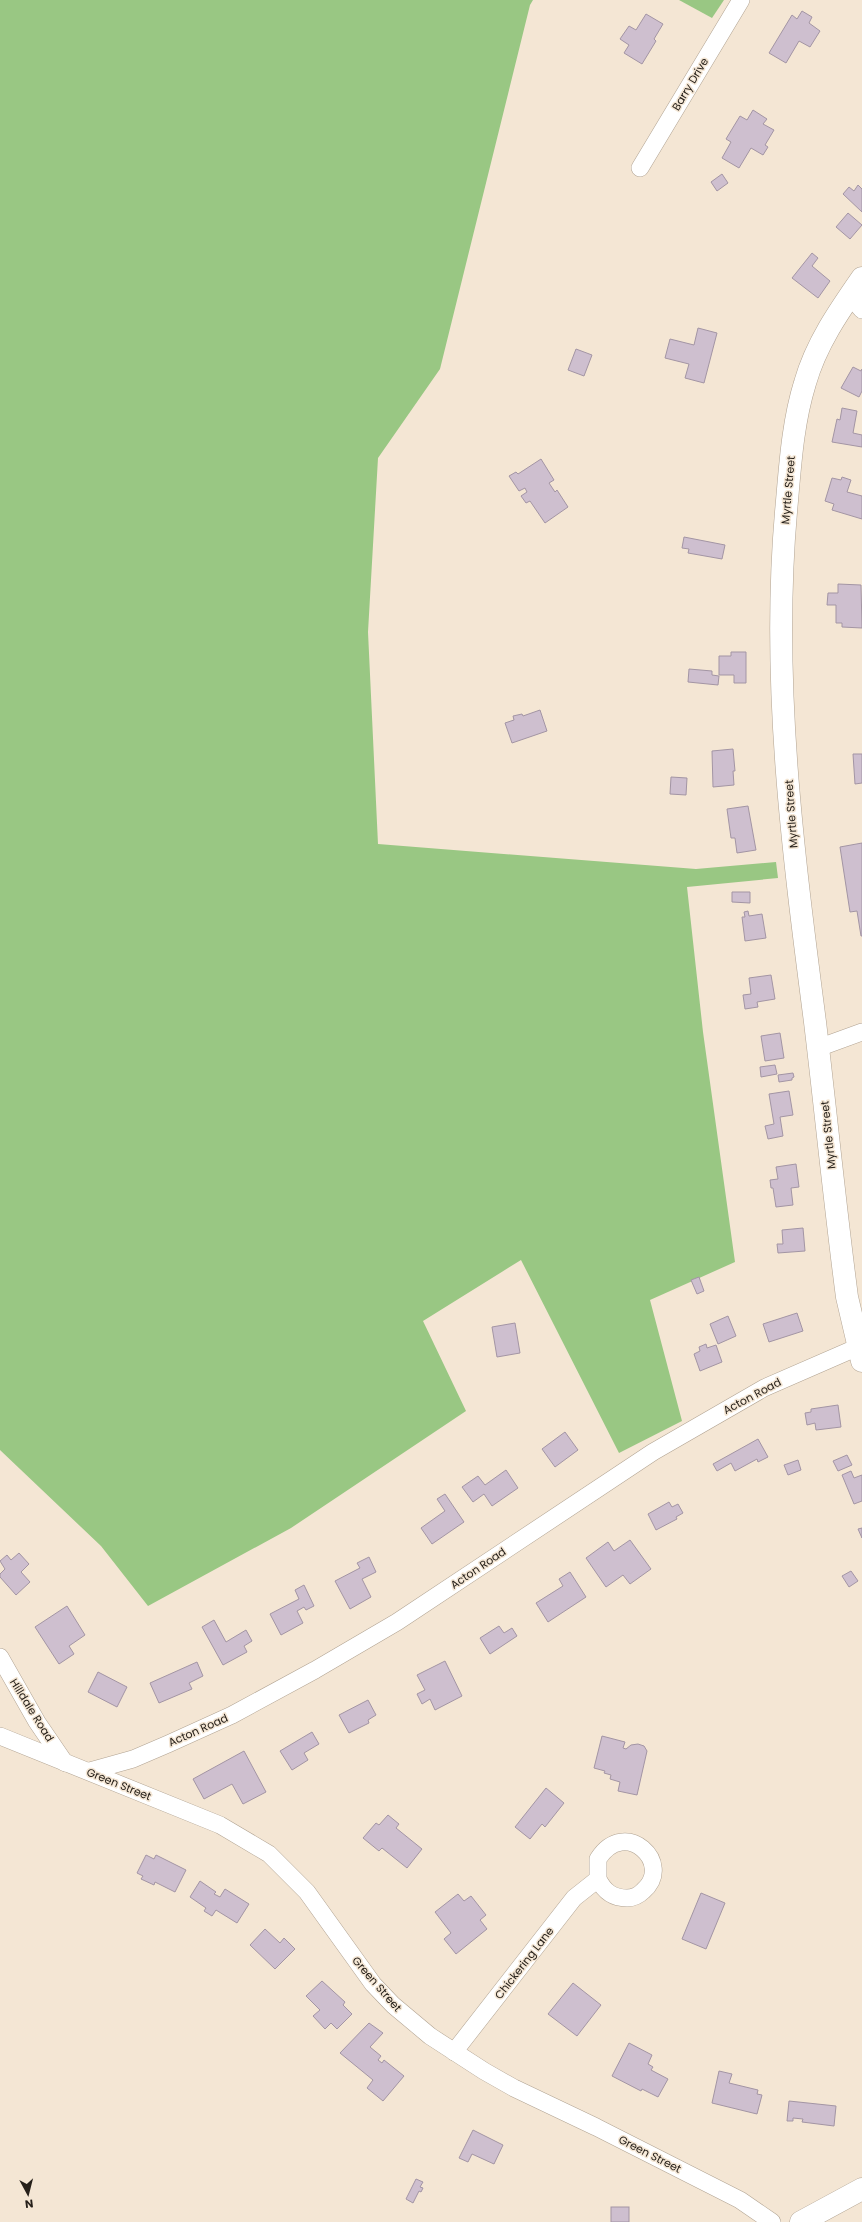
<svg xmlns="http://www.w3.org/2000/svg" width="862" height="2222" font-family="Poppins,sans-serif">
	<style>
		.forest { fill: #99c783 }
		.building { fill: #cebfcf; stroke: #a395a4 }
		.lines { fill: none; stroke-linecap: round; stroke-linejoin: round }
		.minor-casing { stroke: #b1a392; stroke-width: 18 }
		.tertiary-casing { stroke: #b1a392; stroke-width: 23 }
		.minor { stroke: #fff; stroke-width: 17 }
		.tertiary { stroke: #fff; stroke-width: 22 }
		.labels { text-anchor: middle; stroke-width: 3; stroke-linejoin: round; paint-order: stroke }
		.street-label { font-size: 11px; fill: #26201a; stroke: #f4e6d4 }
	</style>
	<rect width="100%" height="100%" fill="#f4e6d4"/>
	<g class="forest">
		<polygon points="0,0 533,0 530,5 440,369 378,458 368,632 378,844 696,869 776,862 778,878 687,887 703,1032 735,1262 650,1300 682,1421 619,1453 521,1260 423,1321 466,1411 291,1528 148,1606 101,1546 0,1450"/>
		<polygon points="679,0 724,0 712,18"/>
	</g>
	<g class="building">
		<polygon points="802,11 812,17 809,23 820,31 810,47 799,41 786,63 769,53 792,15 797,19"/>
		<polygon points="646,14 663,24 654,39 656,41 642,64 624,53 629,45 620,39 629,26 636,30"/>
		<polygon points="753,110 767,119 763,124 774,130 765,145 768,147 763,155 751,148 739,168 722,158 731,142 726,139 740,116 747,120"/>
		<polygon points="722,174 728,183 717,191 711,182"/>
		<polygon points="858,185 862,189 862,212 843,194 849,187 854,191"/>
		<polygon points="848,213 862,225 850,239 836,227"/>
		<polygon points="812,253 818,258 812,266 830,281 818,298 792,278"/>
		<polygon points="698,328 717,333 704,383 685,378 689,364 665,358 670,339 694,345"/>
		<polygon points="576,349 592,355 584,376 568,370"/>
		<polygon points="853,367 861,371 862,369 862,391 859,397 841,388"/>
		<polygon points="842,408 857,411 853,433 862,435 862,447 832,442 837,419 840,420"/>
		<polygon points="541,459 554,480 549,483 555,492 557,490 568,507 545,523 530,501 526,503 521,496 527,492 525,488 519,491 509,476 516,472 518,474"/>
		<polygon points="842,477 851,480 847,492 862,496 862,519 832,510 834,504 825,501 832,478 841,480"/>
		<polygon points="684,537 725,545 722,559 688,553 689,549 682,548"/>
		<polygon points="838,584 861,585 862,628 842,627 842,623 836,623 836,605 827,605 828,593 838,593"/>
		<polygon points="731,652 746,652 746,683 734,683 734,675 719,675 719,656 731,656"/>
		<polygon points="689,669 712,671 712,675 719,676 718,685 688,682"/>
		<polygon points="540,710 547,731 512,743 505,723 514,720 513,716 522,714 523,716"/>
		<polygon points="733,749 735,771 733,771 734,785 713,787 712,751"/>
		<polygon points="853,754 862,754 862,783 855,784"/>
		<polygon points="671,777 687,778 686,795 670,794"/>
		<polygon points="748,806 756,850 737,853 735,838 731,838 727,809"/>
		<polygon points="862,843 862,936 861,936 857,911 850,912 840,847"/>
		<polygon points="732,892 750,892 750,903 732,902"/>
		<polygon points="748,911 749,916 762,914 766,938 745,941 742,917 745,917 744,912"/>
		<polygon points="771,975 775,999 757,1002 758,1007 745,1009 743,995 751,994 749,978"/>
		<polygon points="780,1033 784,1058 765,1061 761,1036"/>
		<polygon points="775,1065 777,1074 761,1077 760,1067"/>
		<polygon points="793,1073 794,1077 792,1078 792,1080 779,1082 778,1075"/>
		<polygon points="789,1091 793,1115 780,1117 783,1136 768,1139 765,1126 774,1124 769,1094"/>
		<polygon points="796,1164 799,1187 791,1188 793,1205 776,1207 773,1188 771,1188 770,1180 778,1179 776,1167"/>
		<polygon points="803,1228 805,1251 778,1253 777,1244 783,1244 782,1230"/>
		<polygon points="699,1277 704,1291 697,1294 691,1280"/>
		<polygon points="797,1313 803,1331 769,1342 763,1324"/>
		<polygon points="728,1316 736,1336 718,1344 710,1324"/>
		<polygon points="515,1323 520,1353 497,1357 492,1327"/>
		<polygon points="706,1344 707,1348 716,1345 722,1362 700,1371 694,1354 700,1351 699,1347"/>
		<polygon points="838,1405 841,1427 816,1430 815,1423 807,1425 805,1413 811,1412 811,1409"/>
		<polygon points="565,1432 578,1450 555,1467 542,1449"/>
		<polygon points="758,1439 768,1457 758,1462 757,1459 735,1471 731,1463 717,1471 713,1464"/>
		<polygon points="847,1455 852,1465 838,1471 833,1461"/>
		<polygon points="798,1460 801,1470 788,1475 784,1465"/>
		<polygon points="506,1470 518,1488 492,1506 484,1494 473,1502 462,1487 478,1476 485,1485"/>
		<polygon points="851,1471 854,1478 862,1475 862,1501 854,1504 842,1475"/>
		<polygon points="445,1494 464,1522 432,1544 421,1528 445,1511 437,1499"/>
		<polygon points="669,1502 672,1507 678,1504 683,1513 676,1517 677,1519 656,1530 648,1514"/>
		<polygon points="862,1528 862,1538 858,1529"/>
		<polygon points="630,1540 651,1569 630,1584 623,1575 606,1587 586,1558 608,1542 614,1551"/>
		<polygon points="19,1553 29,1564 21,1572 30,1582 16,1595 0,1577 0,1574 5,1569 0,1561 7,1555 11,1560"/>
		<polygon points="369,1557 376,1572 362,1579 371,1597 350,1609 335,1581 360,1568 357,1563"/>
		<polygon points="851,1571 858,1581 849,1587 842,1576"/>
		<polygon points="570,1572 586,1597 548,1622 536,1603 563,1586 559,1579"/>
		<polygon points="304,1585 314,1606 306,1610 304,1607 297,1611 303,1623 281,1635 270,1614 299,1599 295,1590"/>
		<polygon points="67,1606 85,1635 69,1646 74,1654 59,1664 35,1627"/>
		<polygon points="214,1620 226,1642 246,1630 252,1641 244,1646 247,1652 223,1665 202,1627"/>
		<polygon points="499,1626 504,1633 512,1628 517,1636 490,1654 480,1638"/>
		<polygon points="445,1661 462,1696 435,1710 430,1699 422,1704 417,1694 425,1690 417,1675"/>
		<polygon points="197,1662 203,1676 189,1683 192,1689 159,1703 150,1683"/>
		<polygon points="98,1672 127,1687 117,1707 88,1692"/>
		<polygon points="368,1700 376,1715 368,1720 369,1723 349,1733 339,1715"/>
		<polygon points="312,1732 319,1744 304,1753 308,1760 292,1770 280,1751"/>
		<polygon points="602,1736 625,1742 623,1748 626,1749 631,1745 638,1744 644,1746 647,1751 637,1795 618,1791 620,1782 610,1779 611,1775 604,1773 605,1771 594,1768"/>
		<polygon points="244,1751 266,1792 243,1804 232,1784 204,1799 193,1779"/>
		<polygon points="546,1788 564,1803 545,1827 542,1824 530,1839 515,1827"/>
		<polygon points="388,1815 399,1824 396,1828 422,1849 407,1868 382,1848 379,1851 363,1838 376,1823 379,1825"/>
		<polygon points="146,1855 154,1859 156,1855 186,1870 175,1892 155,1882 154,1885 141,1879 143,1876 137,1873"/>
		<polygon points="200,1881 216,1892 214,1894 220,1897 225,1889 249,1904 237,1923 216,1910 212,1916 204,1911 206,1908 190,1897"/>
		<polygon points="701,1893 725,1903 706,1949 682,1939"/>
		<polygon points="458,1894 464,1901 471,1896 486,1915 480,1920 487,1929 456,1954 444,1939 451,1933 435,1912"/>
		<polygon points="265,1929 280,1943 284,1938 295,1949 275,1969 250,1945"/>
		<polygon points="322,1981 345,2002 343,2005 352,2014 337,2029 331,2023 325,2029 313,2016 320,2010 306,1996"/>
		<polygon points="573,1983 601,2005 577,2036 548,2014"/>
		<polygon points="369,2023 383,2033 370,2047 381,2056 378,2060 382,2063 384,2060 404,2076 383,2101 367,2088 373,2080 340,2053"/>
		<polygon points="629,2043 652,2055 648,2064 653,2067 651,2070 668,2079 658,2097 642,2089 641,2091 612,2076"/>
		<polygon points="719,2071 732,2074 729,2083 758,2090 757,2094 762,2095 757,2114 712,2103"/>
		<polygon points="789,2101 836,2106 834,2126 802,2122 803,2119 793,2118 793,2121 787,2121"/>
		<polygon points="473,2130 503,2145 494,2164 472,2154 468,2162 459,2158"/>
		<polygon points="416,2179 423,2182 420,2187 423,2188 421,2192 419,2191 413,2203 406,2199"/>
		<rect x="611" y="2207" width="18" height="15"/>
	</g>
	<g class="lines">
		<g class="minor-casing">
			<g id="minor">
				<polyline points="640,168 741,0"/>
				<polyline points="850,296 862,310"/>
				<polyline points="818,1048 862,1032"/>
				<polyline points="0,1657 37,1722 65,1763"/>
				<polyline points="0,1736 220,1825 269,1854 307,1892 373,1984 393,2005 430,2036 484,2071 514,2088 596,2127 740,2200 772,2222"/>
				<polyline points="90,1771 133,1759 168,1744 232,1715 315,1670 397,1622 653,1452 764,1388 858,1347"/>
				<path d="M 454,2052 L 574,1898 L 598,1879 C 604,1891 612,1898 627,1898 C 633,1898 639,1895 643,1891 C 675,1864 625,1816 598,1859 L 598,1879"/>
			</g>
		</g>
		<g class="tertiary-casing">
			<g id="tertiary">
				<path d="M 862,278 C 839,311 816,344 805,383 C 792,425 790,469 786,512 C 771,683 793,853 815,1022 C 826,1114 835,1206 847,1297 L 862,1361"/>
				<polyline points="801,2222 862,2189"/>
			</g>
		</g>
		<use href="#minor" class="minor"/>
		<use href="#tertiary" class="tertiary"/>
	</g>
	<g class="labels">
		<g class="street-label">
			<text transform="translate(690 84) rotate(-59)" y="4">Barry Drive</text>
			<text transform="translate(788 490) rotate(-85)" y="4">Myrtle Street</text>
			<text transform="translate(791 814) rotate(-94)" y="4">Myrtle Street</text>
			<text transform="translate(828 1135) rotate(-96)" y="4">Myrtle Street</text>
			<text transform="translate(752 1396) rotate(-28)" y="4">Acton Road</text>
			<text transform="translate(478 1568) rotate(-34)" y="4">Acton Road</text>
			<text transform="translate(32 1710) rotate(58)" y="4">Hilldale Road</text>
			<text transform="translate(198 1730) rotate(-24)" y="4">Acton Road</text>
			<text transform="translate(119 1784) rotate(22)" y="4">Green Street</text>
			<text transform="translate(524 1963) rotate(-52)" y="4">Chickering Lane</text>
			<text transform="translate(377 1984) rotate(49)" y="4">Green Street</text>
			<text transform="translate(650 2154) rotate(27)" y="4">Green Street</text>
		</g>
	</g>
	<g transform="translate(28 2194) rotate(173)" stroke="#f4e6d4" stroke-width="3" paint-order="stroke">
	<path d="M0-3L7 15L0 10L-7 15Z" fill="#26201a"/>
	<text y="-6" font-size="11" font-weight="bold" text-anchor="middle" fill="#26201a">N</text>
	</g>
</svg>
